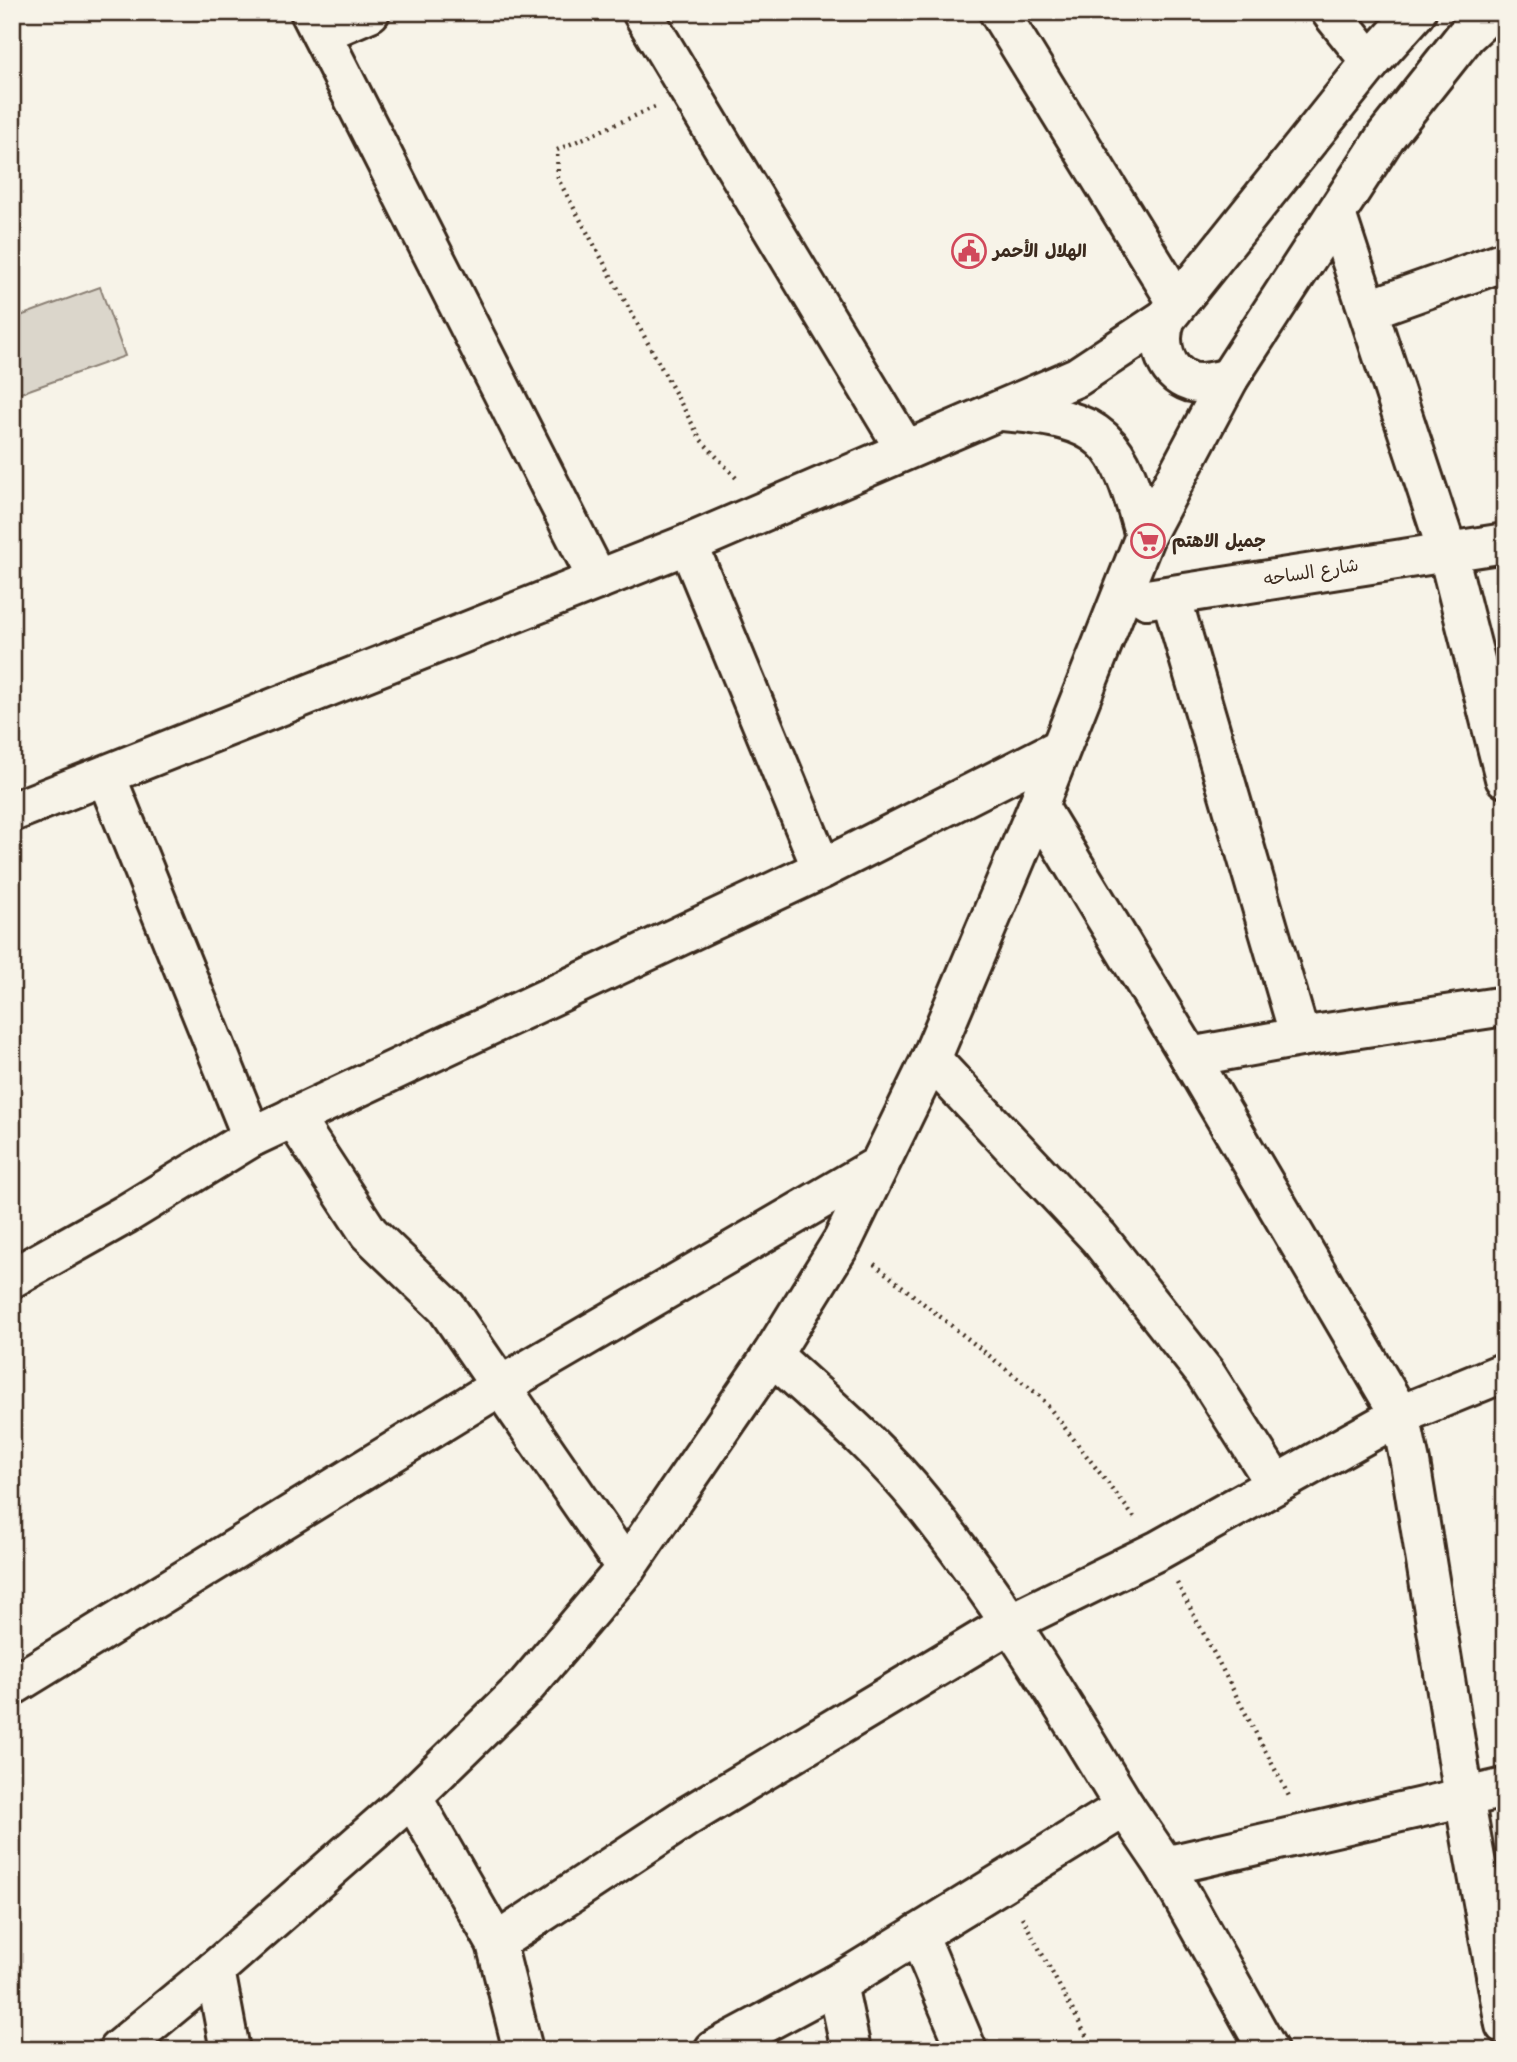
<svg xmlns="http://www.w3.org/2000/svg" width="1517" height="2062" font-family="Mali,'Playpen Sans Arabic',sans-serif">
	<style>
		.pitch { fill: #dbd6cb; stroke: #8b8074; stroke-width: 2 }
		.lines { fill: none; stroke-linecap: round; stroke-linejoin: round }
		.minor-casing { stroke: #3b2a1e; stroke-width: 44 }
		.path { stroke: #3b2a1e; stroke-width: 4.5; stroke-dasharray: 2 5; stroke-linecap: butt }
		.minor { stroke: #f7f3e8; stroke-width: 38 }
		.labels { text-anchor: middle; stroke-width: 6; stroke-linejoin: round; paint-order: stroke }
		.poi-label { font-size: 18px; font-weight: bold; fill: #3b2a1e; stroke: #f7f3e8; text-anchor: start }
		.street-label { font-size: 18px; fill: #3b2a1e; stroke: #f7f3e8 }
	</style>
	<rect width="100%" height="100%" fill="#f7f3e8"/>
	<filter id="ink" filterUnits="userSpaceOnUse"><feTurbulence type="fractalNoise" baseFrequency=".0143" numOctaves="2"/><feDisplacementMap in="SourceGraphic" scale="14" xChannelSelector="R" yChannelSelector="G"/><feConvolveMatrix kernelMatrix="1 2 1 2 8 2 1 2 1" color-interpolation-filters="sRGB"/></filter>
	<g filter="url(#ink)">
		<polygon class="pitch" points="100,287 125,356 12,396 12,319"/>
		<g class="lines">
			<g class="minor-casing">
				<g id="minor">
					<polyline points="310,12 598,580"/>
					<polyline points="642,12 905,449"/>
					<polyline points="999,12 1177,302"/>
					<polyline points="1331,12 1371,62"/>
					<polyline points="321,33 370,12"/>
					<polyline points="1336,214 1447,550 1505,778"/>
					<polyline points="1370,309 1505,261"/>
					<path d="M 1229,378 C 1217,381 1203,385 1191,382 C 1163,373 1157,341 1166,318 L 1371,62 L 1416,12"/>
					<path d="M 1002,411 C 1106,419 1118,437 1145,536"/>
					<polyline points="688,544 822,869"/>
					<polyline points="1171,596 1300,1037 1505,1006"/>
					<polyline points="1147,599 1505,543"/>
					<polyline points="106,776 252,1137"/>
					<polyline points="1038,806 1190,1057 1400,1415 1410,1462 1464,1797 1505,2025"/>
					<polyline points="12,812 688,544 1000,410 1077,377 1166,318"/>
					<polyline points="1190,1057 1300,1037"/>
					<polyline points="931,1059 1099,1238 1205,1373 1275,1483"/>
					<polyline points="293,1117 369,1233 446,1307 626,1568"/>
					<polyline points="12,1278 126,1214 252,1137 822,869 1059,749"/>
					<path d="M 772,1355 C 823,1402 878,1447 921,1501 C 999,1597 1061,1702 1125,1807"/>
					<polyline points="12,1686 502,1385 878,1166"/>
					<polyline points="412,1797 496,1943 523,2050"/>
					<polyline points="1165,1866 1268,2050"/>
					<polyline points="918,1934 967,2050"/>
					<polyline points="496,1943 688,1816 1012,1622 1159,1550 1400,1415 1505,1372"/>
					<polyline points="215,1970 230,2050"/>
					<polyline points="837,1984 851,2050"/>
					<polyline points="118,2050 215,1970 412,1797 527,1685 626,1568 772,1355 843,1240 931,1059 1038,806 1145,536 1229,378 1386,136 1466,35 1491,12"/>
					<polyline points="714,2050 837,1984 1125,1807 1165,1866 1505,1788"/>
				</g>
			</g>
			<g class="path">
				<polyline points="655,107 557,150 558,179 701,440 739,481"/>
				<polyline points="874,1264 1041,1397 1134,1517"/>
				<polyline points="1177,1583 1290,1798"/>
				<polyline points="1022,1917 1094,2050"/>
			</g>
			<use href="#minor" class="minor"/>
		</g>
	</g>
	<defs>
		<g id="civic-ring" transform="scale(1.75)"><circle r="9.5" fill="#f7f3e8" stroke="#d1495b" stroke-width="1.5"/><path d="M-.6-6.5H3V-4.5H.6V-3L4-1V1h2V6H-6V1h2V-1L-.6-3ZM-1.2 2.5V6h2.4V2.5Z" fill="#d1495b"/></g>
		<g id="supermarket-ring" transform="scale(1.75)"><circle r="9.5" fill="#f7f3e8" stroke="#d1495b" stroke-width="1.5"/><path d="M-6-5.5h2.5l.6 2H6L4.5 2H-2.5L-4.4-4H-6ZM-1.5 3.2a1.3 1.3 0 1 0 .1 0ZM3 3.2a1.3 1.3 0 1 0 .1 0Z" fill="#d1495b"/></g>
	</defs>
	<g fill-rule="evenodd">
		<use href="#civic-ring" x="969" y="251"/>
		<use href="#supermarket-ring" x="1148" y="541"/>
	</g>
	<g class="labels">
		<g class="poi-label">
			<text x="993" y="257">الهلال الأحمر</text>
			<text x="1172" y="547">جميل الاهتم</text>
		</g>
		<g class="street-label">
			<text transform="translate(1311 572) rotate(-9)" y="6">شارع الساحه</text>
		</g>
	</g>
	<rect width="1517" height="2062" fill="none" stroke="#f7f3e8" stroke-width="42"/>
	<rect x="21" y="21" width="1475" height="2020" fill="none" stroke="#3b2a1e" stroke-width="2.5" filter="url(#ink)"/>
</svg>
